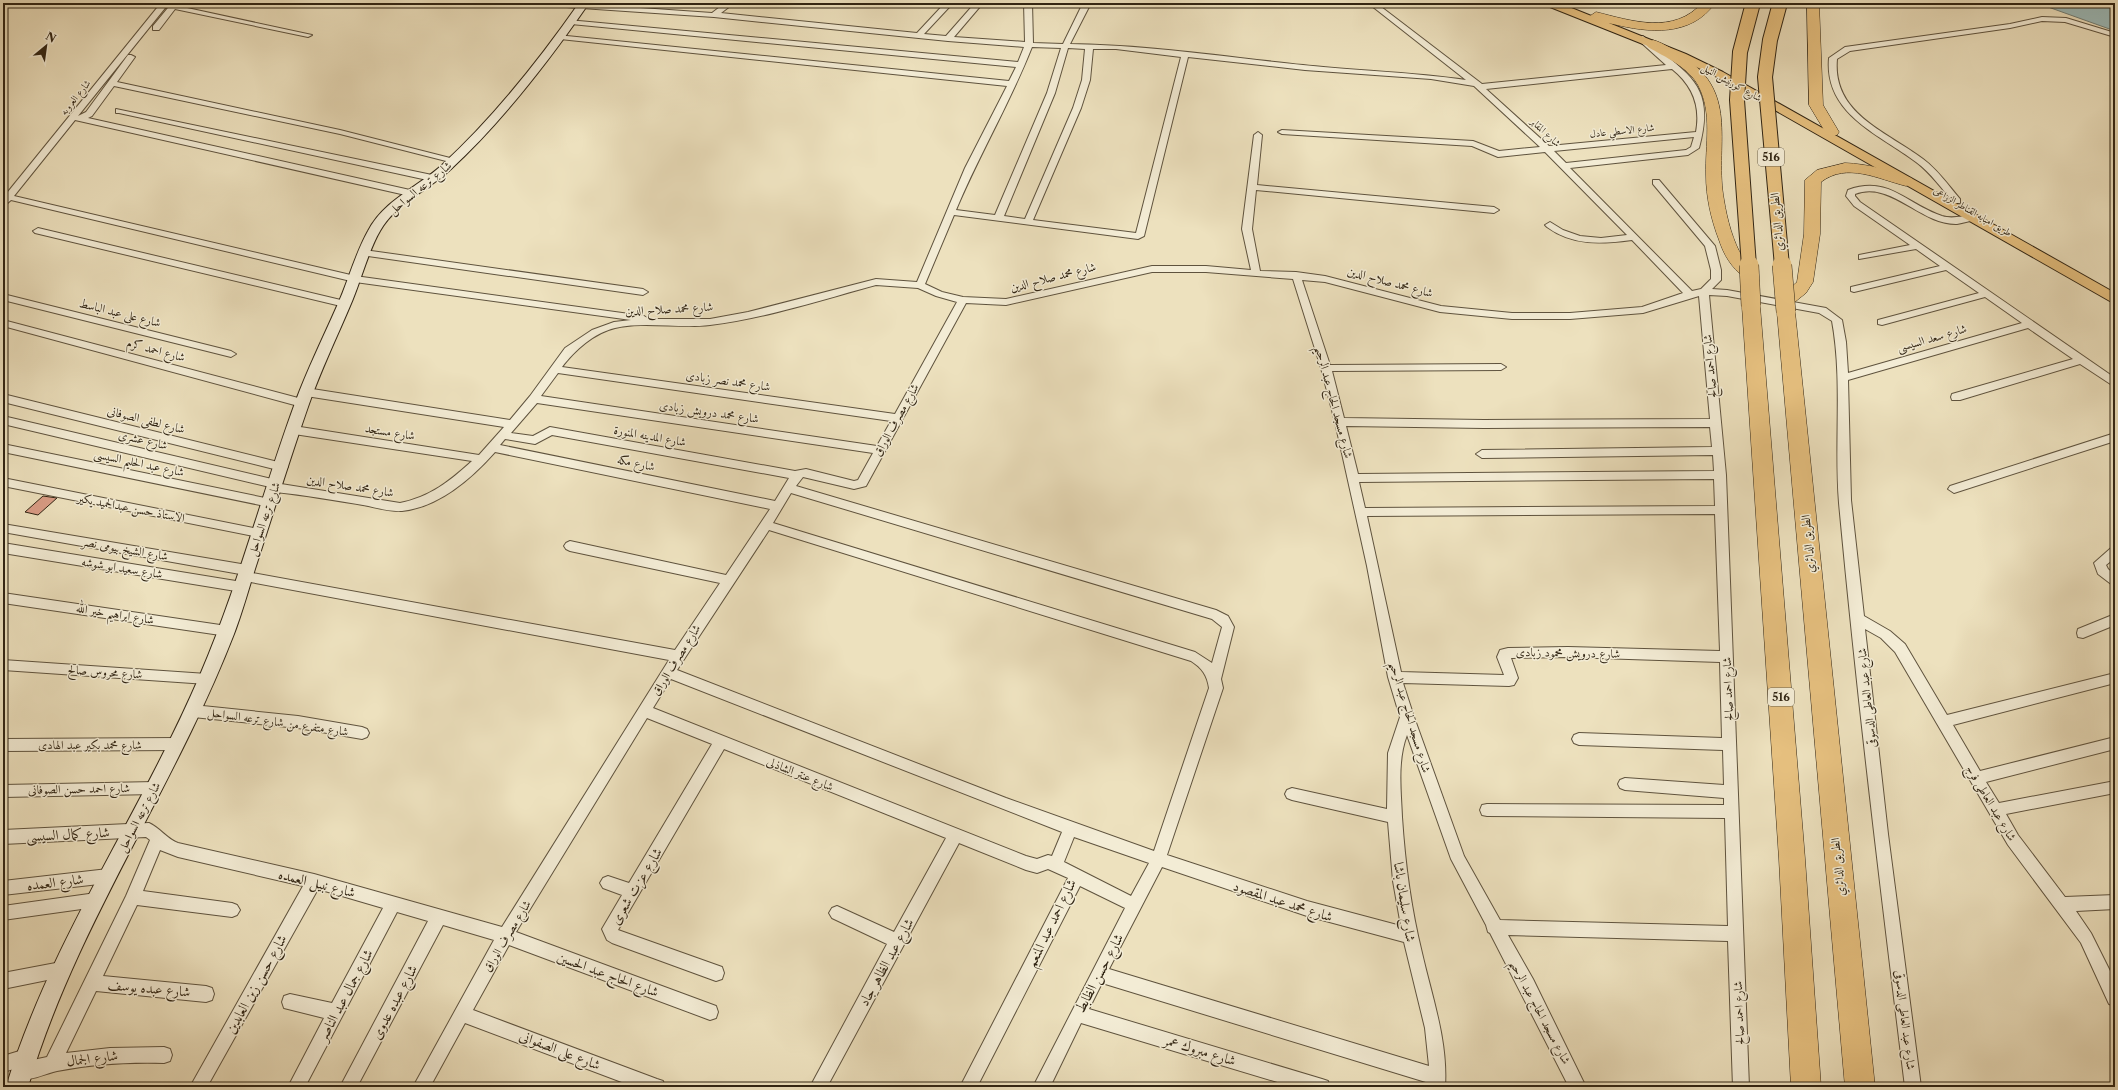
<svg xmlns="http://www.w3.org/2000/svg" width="2118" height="1090" font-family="'Libre Caslon Text',Amiri,serif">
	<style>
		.water { fill: #9cbbba; stroke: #717f77 }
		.building { fill: #da9d86; stroke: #302413 }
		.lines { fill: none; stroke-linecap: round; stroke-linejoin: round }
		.street-casing { stroke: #5f533e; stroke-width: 2 }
		.secondary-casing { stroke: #302413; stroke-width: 2 }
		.primary-casing { stroke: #302413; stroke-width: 2 }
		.highway-casing { stroke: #302413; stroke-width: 1 }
		.street { fill: #f3ecd5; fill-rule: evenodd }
		.secondary { fill: #f3ecd5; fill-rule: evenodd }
		.primary { fill: #e6c07f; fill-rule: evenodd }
		.highway { fill: #e6c07f; fill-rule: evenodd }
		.highway-bridge-far1-casing { stroke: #302413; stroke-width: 16; stroke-linecap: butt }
		.highway-bridge-casing { stroke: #302413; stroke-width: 20; stroke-linecap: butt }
		.highway-bridge-far1 { stroke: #e6c07f; stroke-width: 14 }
		.highway-bridge { stroke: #e6c07f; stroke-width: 19 }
		.labels { text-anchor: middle; stroke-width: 3; stroke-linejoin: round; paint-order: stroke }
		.far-street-label { font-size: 10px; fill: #302413; stroke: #f3ecd5 }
		.shield { fill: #f3ecd5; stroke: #6a604d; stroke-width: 1 }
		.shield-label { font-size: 11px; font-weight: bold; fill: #302413 }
		.street-label { font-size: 12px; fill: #302413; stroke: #f3ecd5 }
		.near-street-label { font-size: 14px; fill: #302413; stroke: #f3ecd5 }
	</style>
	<rect width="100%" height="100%" fill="#ede1be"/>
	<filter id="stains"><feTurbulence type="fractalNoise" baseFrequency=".005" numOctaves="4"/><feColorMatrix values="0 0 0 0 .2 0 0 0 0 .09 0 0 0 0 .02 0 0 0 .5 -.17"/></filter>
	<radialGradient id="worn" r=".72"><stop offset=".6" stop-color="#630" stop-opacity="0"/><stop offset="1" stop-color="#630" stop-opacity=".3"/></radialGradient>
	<polygon class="water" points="2037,3 2115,3 2115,31"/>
	<polygon class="building" points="43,496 57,498 38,515 25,512"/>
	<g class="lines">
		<g class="street-casing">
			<g id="street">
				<path d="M 161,3 L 169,3 L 78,116 L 86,112 L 128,55 L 131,55 L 135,57 L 117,82 L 340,130 L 458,160 L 454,163 L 340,134 L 114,86 L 92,116 L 88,118 L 410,190 L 414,193 L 410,196 L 75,120 L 14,196 L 355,276 L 644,316 L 649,319 L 710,319 L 748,312 L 876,279 L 917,282 L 965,168 L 1007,86 L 560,39 L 556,37 L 557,35 L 1009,81 L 1016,67 L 571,24 L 567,22 L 568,20 L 1018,62 L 1024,47 L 948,41 L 714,17 L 537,5 L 533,3 L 569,3 L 712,13 L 725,3 L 734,3 L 721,13 L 917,33 L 945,3 L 953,3 L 924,34 L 946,36 L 975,3 L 983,3 L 954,37 L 1025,42 L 1024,3 L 1032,3 L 1033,43 L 1063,44 L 1083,3 L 1091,3 L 1070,44 C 1148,45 1225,57 1303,65 C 1358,71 1412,72 1466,80 L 1368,3 L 1376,3 L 1482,84 L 1666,65 L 1636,38 L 1643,36 C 1686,75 1717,82 1699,148 L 1688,155 L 1570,168 L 1692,291 L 1701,289 L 1711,279 L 1711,270 L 1705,246 L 1653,184 L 1653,180 L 1659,180 L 1715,246 L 1721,270 L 1721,280 L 1712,289 L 1727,290 L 1826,308 L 1842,320 L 1846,342 L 1848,373 L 2022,323 L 1985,297 L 1882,325 L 1878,324 L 1878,320 L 1979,293 L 1946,270 L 1854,292 L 1851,291 L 1851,287 L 1940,266 L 1916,249 L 1859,259 L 1859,255 L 1910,245 L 1854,206 L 1846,196 L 1848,190 C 1889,175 1906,204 1942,216 C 1955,220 1965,214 1975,216 L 1975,220 C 1969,221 1963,223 1957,224 C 1920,225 1891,180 1855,194 L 1855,196 L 1860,202 L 2115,378 L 2115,387 L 2080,364 L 1960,400 L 1952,400 L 1951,397 L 1952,394 L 2073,359 L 2028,328 L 1848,380 L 1851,500 L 1864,616 L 1890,631 L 1905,644 L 1947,715 L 2115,673 L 2115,683 L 1953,725 L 1980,771 L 2115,737 L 2115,749 L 1986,782 L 1999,803 L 2115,781 L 2115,793 L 2006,814 L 2018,835 L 2065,897 L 2115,895 L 2115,909 L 2076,911 L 2091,933 L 2115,981 L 2115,1006 L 2109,1004 L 2081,943 L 2008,845 L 1895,652 L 1881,638 L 1865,629 L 1888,834 L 1921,1087 L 1905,1087 C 1881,893 1857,698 1839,503 C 1834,442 1843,381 1832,321 L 1819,313 L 1727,296 L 1709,295 L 1726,475 L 1749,1087 L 1733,1087 L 1728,941 L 1508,935 L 1533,979 L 1586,1087 L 1569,1087 L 1490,933 L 1488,932 L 1486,925 L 1451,859 L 1407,735 C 1397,761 1401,791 1402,817 C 1405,863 1411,908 1422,953 C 1432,997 1448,1041 1445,1087 L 1429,1087 L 1429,1083 L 1102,983 L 1089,1009 L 1322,1079 L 1328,1081 L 1330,1087 L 1294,1087 L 1081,1023 L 1050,1087 L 1033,1087 L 1125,908 L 1080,886 L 977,1087 L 960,1087 L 1068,878 L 1048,869 L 1037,873 L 1026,870 L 959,843 L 827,1087 L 810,1087 L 887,944 L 832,918 L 829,913 L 832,908 L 837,906 L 894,932 L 946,838 L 724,749 L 618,930 L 722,967 L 724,973 L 722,979 L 716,981 L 612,943 L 607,940 L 602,929 L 622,895 L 603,888 L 600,883 L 603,878 L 608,876 L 629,883 L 712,744 L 647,718 L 516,932 L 716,1006 L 718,1012 L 716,1018 L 710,1020 L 509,945 L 473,1010 L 657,1079 L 663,1081 L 665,1087 L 635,1087 L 465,1023 L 430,1087 L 413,1087 L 494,940 L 443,925 L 357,1087 L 340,1087 L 428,921 L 397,912 L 305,1087 L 288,1087 L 324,1018 L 284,1008 L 282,1002 L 284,996 L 290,994 L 332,1003 L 383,908 L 318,889 L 207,1087 L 190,1087 L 303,886 L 178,857 L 160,850 L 143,891 L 232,903 L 237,905 L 240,910 L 237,915 L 232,917 L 137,905 L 103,976 L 206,986 L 212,988 L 214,994 L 212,1000 L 206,1002 L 96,991 L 66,1053 L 110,1048 L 164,1047 L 170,1049 L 172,1055 L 170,1061 L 164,1063 C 128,1062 92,1064 57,1071 C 44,1074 27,1083 15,1078 L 13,1072 L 14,1069 L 3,1072 L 3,1056 L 26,1049 L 32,1051 L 34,1057 L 33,1060 L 47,1057 L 126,896 L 150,840 L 146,837 L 3,844 L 3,830 L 149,823 C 160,828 167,839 178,843 L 314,874 L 502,927 L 669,660 L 245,581 L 241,579 L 239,576 L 240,574 L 3,532 L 3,524 L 247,565 L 251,567 L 253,570 L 252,573 L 675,650 L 720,583 L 570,551 L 566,549 L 564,546 L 566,543 L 570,541 L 726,575 L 770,509 L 495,452 C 471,479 439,507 402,511 C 390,512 374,507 363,505 C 333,500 304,495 275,492 L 271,491 L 270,487 L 3,424 L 3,416 L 276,480 L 280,481 L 281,484 L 400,503 C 430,497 450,481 472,461 L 294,434 L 289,430 L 290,427 L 294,426 L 479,455 L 504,427 L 306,396 L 301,392 L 302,389 L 306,388 L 510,420 L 530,396 L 565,348 L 592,330 L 614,322 L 631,320 L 355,282 L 11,200 L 3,207 L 3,198 ZM 1032,47 L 1061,48 L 1047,93 L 995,215 L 956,210 C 979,155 1010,103 1032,47 ZM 1068,48 L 1085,49 L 1082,80 L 1073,108 L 1025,219 L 1004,216 L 1055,93 ZM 1093,49 L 1116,49 L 1181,57 L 1136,233 L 1033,220 L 1081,108 L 1090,80 ZM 1188,57 L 1305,70 L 1431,79 L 1474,86 L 1540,147 L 1499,151 L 1473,141 L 1282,130 L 1278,132 L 1282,134 L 1472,146 L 1498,157 L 1545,152 L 1627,235 L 1601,238 L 1580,236 L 1563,230 L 1550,222 L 1545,225 L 1547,227 C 1573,246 1601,244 1632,240 L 1683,293 L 1642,307 L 1570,313 L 1512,313 L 1441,306 L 1325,276 L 1296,272 L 1260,271 L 1252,229 L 1256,190 L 1494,213 L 1499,210 L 1494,207 L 1257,185 L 1262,135 L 1258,132 L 1254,135 L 1242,229 L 1251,270 L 1206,266 L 1152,266 L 1006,299 L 963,297 L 942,292 L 925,284 L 954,215 L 1138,239 L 1144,236 ZM 1672,69 C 1692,85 1701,105 1696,132 L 1549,146 L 1486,89 ZM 1694,137 L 1691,147 L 1686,150 L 1566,163 L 1554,151 ZM 1152,272 L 1206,272 L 1293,279 L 1321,368 L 1335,422 L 1367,566 L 1388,677 L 1400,717 L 1388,753 L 1387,809 L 1292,788 L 1287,790 L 1285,794 L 1287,798 L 1292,800 L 1388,822 L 1393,881 L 1401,926 L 1307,901 L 1167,855 L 1223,688 L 1221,679 L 1234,627 L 1228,616 L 1216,610 L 796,486 L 803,477 L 854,489 L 866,486 L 966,303 L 1006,305 ZM 1302,280 L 1325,282 L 1440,312 L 1512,319 L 1570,319 L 1643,313 L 1699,296 L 1710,419 L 1484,420 L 1344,418 L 1332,371 L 1501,370 L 1506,367 L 1501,364 L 1330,365 ZM 876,285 L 918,288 L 936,296 L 957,302 L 895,414 L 562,367 C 575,350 594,333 615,328 C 646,321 679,329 710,325 C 763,319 824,299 876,285 ZM 558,373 L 891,421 L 877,446 L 541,396 ZM 537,403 L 873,453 L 858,480 L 854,481 L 806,469 L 795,471 L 550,427 L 533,436 L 511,433 ZM 1346,426 L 1484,428 L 1710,427 L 1712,447 L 1482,450 L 1476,454 L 1482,458 L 1713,455 L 1714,471 L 1358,474 ZM 552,435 L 789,478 L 775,501 L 500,445 L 505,439 L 535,444 ZM 1714,479 L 1715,506 L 1365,508 L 1359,482 ZM 791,493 L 1212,619 L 1222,627 L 1212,663 L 1195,652 L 773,523 ZM 1715,514 L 1720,651 L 1568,647 L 1508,648 L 1500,650 L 1497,657 L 1504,675 L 1401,672 L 1367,516 ZM 769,530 L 1191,661 C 1202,668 1207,675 1209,688 L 1154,851 L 1006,798 L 677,670 ZM 1568,657 L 1720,662 L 1722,738 L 1579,733 L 1574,735 L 1572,739 L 1574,743 L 1579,745 L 1723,750 L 1724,785 L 1625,778 L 1620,780 L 1618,784 L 1620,788 L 1625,790 L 1724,798 L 1724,805 L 1487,804 L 1482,805 L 1480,810 L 1482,815 L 1487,816 L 1725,818 L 1728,926 L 1500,920 L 1464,856 L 1414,717 L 1403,683 L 1509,686 L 1514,685 L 1518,678 L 1511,658 ZM 671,679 L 1062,832 L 1052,856 L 1048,855 L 1037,859 L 1026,856 L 653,708 ZM 1074,837 L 1149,863 L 1131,896 L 1064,862 ZM 1162,867 L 1307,916 L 1404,942 L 1425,1028 L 1429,1066 L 1109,969 Z"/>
				<polygon points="172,3 180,3 178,6 312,35 308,37 175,9 159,30 153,30 153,26"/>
				<path d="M 2042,17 L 2066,18 L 2115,33 L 2115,37 L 2065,22 L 2042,21 L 2010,28 L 1850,51 L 1837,59 C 1832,114 1886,131 1923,159 C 1938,170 1948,185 1960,199 L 1960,203 L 1954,203 C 1942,189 1931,173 1916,162 C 1879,134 1824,114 1829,58 L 1845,47 L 2010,24 Z"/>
				<polygon points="116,109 432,175 436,178 432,181 119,113 116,113"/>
				<polygon points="38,228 345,301 350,304 345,307 35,233 33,231"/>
				<polygon points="364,250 643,289 648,292 643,295 361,255 361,251"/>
				<polygon points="3,294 231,351 236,354 231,357 3,300"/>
				<polygon points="3,320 302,399 307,403 302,407 3,326"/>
				<polygon points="3,394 282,463 288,467 282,471 3,402"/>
				<polygon points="2115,433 2115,441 1954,493 1948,489 1950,486"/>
				<polygon points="3,444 270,499 276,503 270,507 3,452"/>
				<polygon points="3,478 259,529 265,533 259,537 3,486"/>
				<polygon points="3,543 242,582 246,584 248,587 246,590 242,592 3,553"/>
				<polygon points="2115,546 2115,558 2106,565 2108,569 2115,575 2115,587 2098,574 2094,563 2111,548"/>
				<polygon points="3,593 227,626 232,627 233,631 232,635 227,636 3,603"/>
				<polygon points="2115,614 2115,625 2083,638 2078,637 2077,633 2078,629"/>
				<polygon points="3,660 207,674 212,675 214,679 212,683 207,684 3,670"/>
				<polygon points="193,705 298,716 362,727 367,729 369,733 367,737 362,739 298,728 193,717 188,715 186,711 188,707"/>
				<polygon points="177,738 182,740 184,744 182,748 177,750 3,751 3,739"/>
				<polygon points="155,782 160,784 162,788 160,792 155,794 3,797 3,785"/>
				<polygon points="108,869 113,871 115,876 113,881 108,883 3,895 3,881"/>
				<polygon points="96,893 101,895 104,900 101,905 96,907 3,920 3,906"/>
				<polygon points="61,962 67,964 69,970 67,976 3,989 3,973"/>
			</g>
		</g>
		<g class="secondary-casing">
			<path id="secondary" d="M 579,3 L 589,3 C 549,61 501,123 450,170 C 427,191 396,203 380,231 C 368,251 360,284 350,306 C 336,339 321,370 309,404 C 290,458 273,514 255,569 C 248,591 242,613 234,634 C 174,789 75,927 28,1087 L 6,1087 C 51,940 140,815 200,675 C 238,587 262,493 295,403 C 307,370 323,338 337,306 C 348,282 355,254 368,231 C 384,200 418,187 442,165 C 494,117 539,60 579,3 Z"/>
		</g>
		<g class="primary-casing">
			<polygon id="primary" points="1544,3 1559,3 1686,54 1723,72 2115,293 2115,304 1715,76 1678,58 1545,5"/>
		</g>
		<g class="highway-casing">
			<g id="highway">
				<path d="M 1702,3 L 1715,3 C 1691,37 1649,33 1613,24 C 1606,23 1594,22 1590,16 L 1596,12 C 1632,21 1674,35 1702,3 Z"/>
				<polygon points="1807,3 1819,3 1823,105 1839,132 1837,135 1827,135 1809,105"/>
				<path d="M 1653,40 C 1664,43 1675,51 1685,58 C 1740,94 1714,147 1724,200 C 1727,219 1733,242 1743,258 C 1747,264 1754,267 1758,273 L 1756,277 L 1744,277 C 1731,267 1724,255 1719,240 C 1711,219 1706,197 1706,175 C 1705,145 1713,113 1698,85 C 1688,67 1665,57 1648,47 L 1646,44 Z"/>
				<path d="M 1845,163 C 1868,164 1890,170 1911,178 L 1914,181 L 1911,184 L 1906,186 C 1878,179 1847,162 1821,182 L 1820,234 L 1813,282 L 1806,293 L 1791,305 L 1785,306 L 1779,305 L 1776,301 L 1797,282 L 1804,234 L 1805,180 L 1817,170 Z"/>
				<polygon points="1751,301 1757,302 1760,306 1805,859 1821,1087 1791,1087 1779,859 1742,306 1745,302"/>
				<polygon points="1786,307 1792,308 1795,312 1875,1087 1845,1087 1777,312 1780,308"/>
			</g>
		</g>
		<use href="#street" class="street"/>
		<use href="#secondary" class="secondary"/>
		<use href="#primary" class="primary"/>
		<use href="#highway" class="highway"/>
		<g class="highway-bridge-far1-casing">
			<g id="highway-bridge-far1">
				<polyline points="1780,3 1770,40 1765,77 1782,266"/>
				<polyline points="1749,266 1737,100 1740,52 1753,3"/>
			</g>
		</g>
		<g class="highway-bridge-casing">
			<g id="highway-bridge">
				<polyline points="1749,265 1751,306"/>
				<polyline points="1782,265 1786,312"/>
			</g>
		</g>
		<use href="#highway-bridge-far1" class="highway-bridge-far1"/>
		<use href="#highway-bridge" class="highway-bridge"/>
	</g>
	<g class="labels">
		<g class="far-street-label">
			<text transform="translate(1732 82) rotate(29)" y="4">شارع كورنيش النيل</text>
			<text transform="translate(75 97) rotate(-51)" y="4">شارع العروبه</text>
			<text transform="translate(1622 130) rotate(-6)" y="4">شارع الاسطي عادل</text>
			<text transform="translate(1546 132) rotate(43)" y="4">شارع المقابر</text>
			<text transform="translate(1973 211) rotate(30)" y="4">طريق امبابه القناطر الزراعى</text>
		</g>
		<g class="shield">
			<rect x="1758" y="148" width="26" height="18" rx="3"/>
			<rect x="1768" y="688" width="26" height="18" rx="3"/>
		</g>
		<g class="shield-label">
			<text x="1771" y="161">516</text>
			<text x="1781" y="701">516</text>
		</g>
		<g class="street-label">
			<text transform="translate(420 188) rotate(-39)" y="4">شارع ترعه السواحل</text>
			<text transform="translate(1777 222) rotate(-95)" y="4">الطريق الدائري</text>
			<text transform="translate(1053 277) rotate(-14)" y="4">شارع محمد صلاح الدين</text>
			<text transform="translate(1390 282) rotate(15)" y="4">شارع محمد صلاح الدين</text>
			<text transform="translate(669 309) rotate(-3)" y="4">شارع محمد صلاح الدين</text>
			<text transform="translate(120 313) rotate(14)" y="4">شارع على عبد الباسط</text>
			<text transform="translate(1932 338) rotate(-16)" y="4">شارع سعد السيسى</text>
			<text transform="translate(156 350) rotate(15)" y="4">شارع احمد كرم</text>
			<text transform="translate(1710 366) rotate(-95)" y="4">شارع احمد صالح</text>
			<text transform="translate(728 381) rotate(8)" y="4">شارع محمد نصر زبادى</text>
			<text transform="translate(1334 402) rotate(75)" y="4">شارع مسجد الحاج عبد الرحيم</text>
			<text transform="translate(709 412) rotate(8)" y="4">شارع محمد درويش زبادى</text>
			<text transform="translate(146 420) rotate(14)" y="4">شارع لطفى الصوفانى</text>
			<text transform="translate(896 420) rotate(-61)" y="4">شارع مصرف الوراق</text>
			<text transform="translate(390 432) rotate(9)" y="4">شارع مستجد</text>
			<text transform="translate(650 436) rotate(10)" y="4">شارع المدينه المنورة</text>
			<text transform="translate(143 440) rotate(13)" y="4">شارع عشرى</text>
			<text transform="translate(139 463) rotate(12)" y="4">شارع عبد الحليم السيسى</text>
			<text transform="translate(636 463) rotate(12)" y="4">شارع مكه</text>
			<text transform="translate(350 486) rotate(9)" y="4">شارع محمد صلاح الدين</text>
			<text transform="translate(131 508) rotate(11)" y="4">الاستاذ حسن عبدالحميد يكير</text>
			<text transform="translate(264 519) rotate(-71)" y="4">شارع ترعه السواحل</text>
			<text transform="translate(1808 544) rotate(-95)" y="4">الطريق الدائري</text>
			<text transform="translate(125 549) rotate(10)" y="4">شارع الشيخ بيومى نصر</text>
			<text transform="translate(122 568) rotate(9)" y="4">شارع سعيد ابو شوشه</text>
			<text transform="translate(115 614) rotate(9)" y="4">شارع ابراهيم خير الله</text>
			<text transform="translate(1568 653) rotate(1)" y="4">شارع درويش محمود زبادى</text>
			<text transform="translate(676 660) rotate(-58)" y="4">شارع مصرف الوراق</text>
			<text transform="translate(105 672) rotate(4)" y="4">شارع محروس صالح</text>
			<text transform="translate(1728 689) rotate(-92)" y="4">شارع احمد صالح</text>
			<text transform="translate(1867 698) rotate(-96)" y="4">شارع عبد العاطى الدسوقى</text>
			<text transform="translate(1410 717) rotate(73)" y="4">شارع مسجد الحاج عبد الرحيم</text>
			<text transform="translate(278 722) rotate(8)" y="4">شارع متفرع من شارع ترعه السواحل</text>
			<text x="90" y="749">شارع محمد بكير عبد الهادى</text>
			<text transform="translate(800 774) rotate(22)" y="4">شارع عنتر الشاذلى</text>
			<text transform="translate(79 789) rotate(-1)" y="4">شارع احمد حسن الصوفانى</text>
			<text transform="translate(1991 803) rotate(59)" y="4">شارع عبد العاطى فرج</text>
			<text transform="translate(139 817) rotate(-62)" y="4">شارع ترعه السواحل</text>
			<text transform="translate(1838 867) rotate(-96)" y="4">الطريق الدائري</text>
			<text transform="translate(507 936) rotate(-59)" y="4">شارع مصرف الوراق</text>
			<text transform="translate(1540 1012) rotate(62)" y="4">شارع مسجد الحاج عبد الرحيم</text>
			<text transform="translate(1739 1013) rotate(-92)" y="4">شارع احمد صالح</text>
			<text transform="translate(1905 1020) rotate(83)" y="4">شارع عبد العاطى الدسوقى</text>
		</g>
		<g class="near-street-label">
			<text transform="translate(68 834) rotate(-3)" y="5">شارع كمال السيسى</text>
			<text transform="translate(55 882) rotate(-7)" y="5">شارع العمده</text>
			<text transform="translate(317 883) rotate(14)" y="5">شارع نبيل العمده</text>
			<text transform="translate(636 886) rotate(-59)" y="5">شارع عزت شعرى</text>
			<text transform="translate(1283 901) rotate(18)" y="5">شارع محمد عبد المقصود</text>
			<text transform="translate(1405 902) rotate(81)" y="5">شارع سليمان باشا</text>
			<text transform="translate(1051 923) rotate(-64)" y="5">شارع احمد عبد المنعم</text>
			<text transform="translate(886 962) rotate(-61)" y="5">شارع عبد الظاهر جاد</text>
			<text transform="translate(1099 973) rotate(-62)" y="5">شارع حسن الظابط</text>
			<text transform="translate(608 974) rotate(20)" y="5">شارع الحاج عبد الحسين</text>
			<text transform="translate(256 984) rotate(-61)" y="5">شارع حسن زين العابدين</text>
			<text transform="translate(149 988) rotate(5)" y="5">شارع عبده يوسف</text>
			<text transform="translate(345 995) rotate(-62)" y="5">شارع جمال عبد الناصر</text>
			<text transform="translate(394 1002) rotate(-62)" y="5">شارع عبده عدوى</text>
			<text transform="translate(560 1050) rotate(21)" y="5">شارع على الصفوانى</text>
			<text transform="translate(1200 1050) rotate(17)" y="5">شارع مبروك عمر</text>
			<text transform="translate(92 1058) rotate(-7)" y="5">شارع الجمال</text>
		</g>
	</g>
	<rect width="2118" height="1090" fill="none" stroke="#ede1be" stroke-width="16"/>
	<rect x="4" y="4" width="2110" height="1082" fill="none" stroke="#302413" stroke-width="2"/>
	<rect x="8" y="8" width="2102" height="1074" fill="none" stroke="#302413"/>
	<g transform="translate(46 46) rotate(29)" stroke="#f3ecd5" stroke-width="3" paint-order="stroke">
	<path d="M0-3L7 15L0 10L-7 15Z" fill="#302413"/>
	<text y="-6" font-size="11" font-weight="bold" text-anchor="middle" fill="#302413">N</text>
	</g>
	<rect width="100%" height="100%" filter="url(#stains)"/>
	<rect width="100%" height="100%" fill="url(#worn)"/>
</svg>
